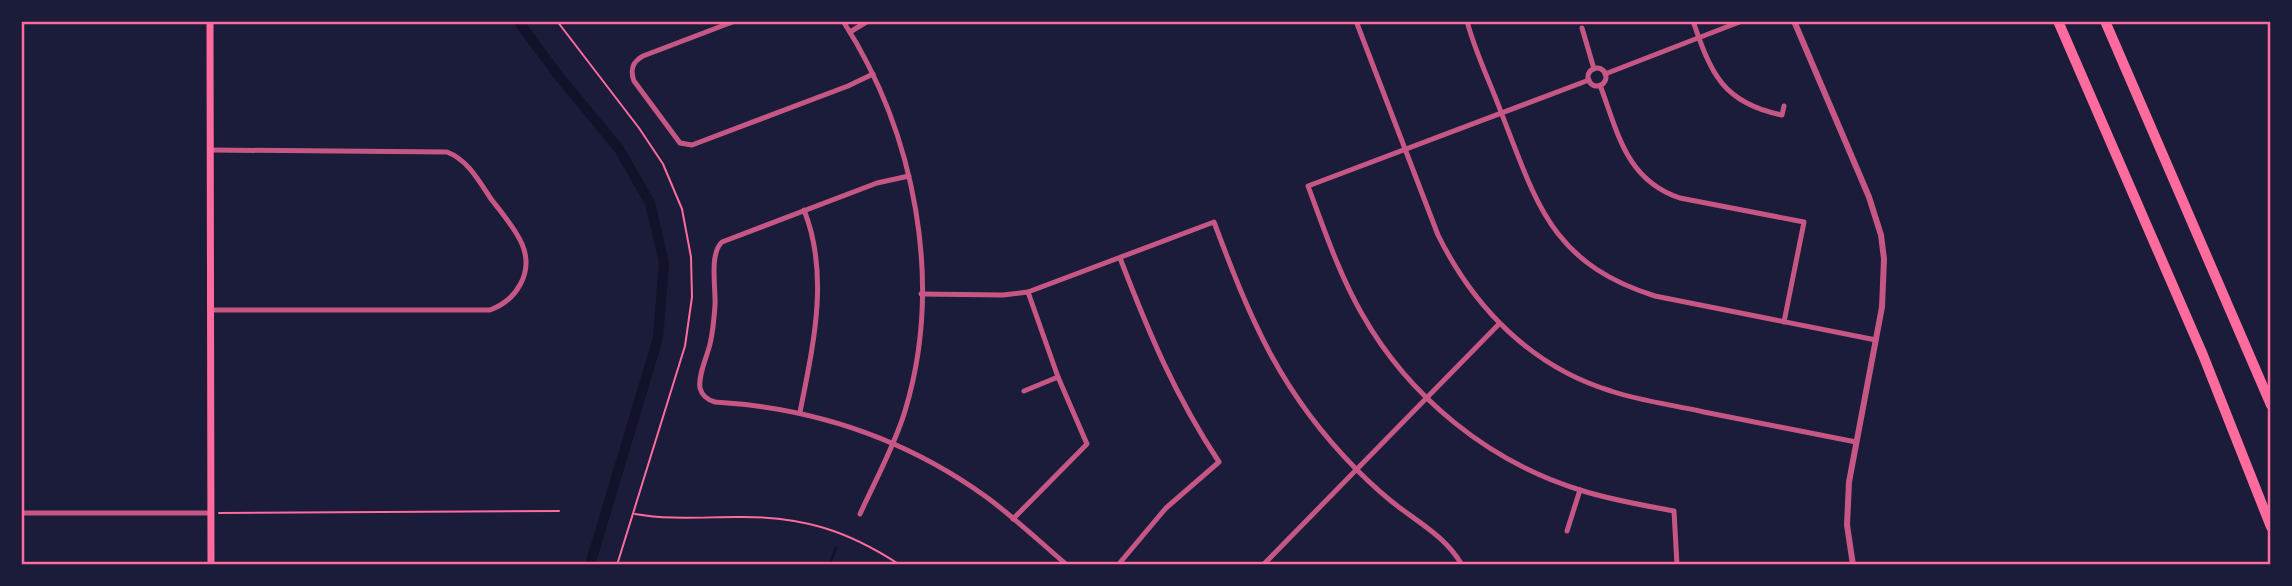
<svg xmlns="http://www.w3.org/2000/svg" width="2292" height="586" font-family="Georgia,serif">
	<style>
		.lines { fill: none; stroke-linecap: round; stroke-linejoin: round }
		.stream { stroke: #12122b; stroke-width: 2.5 }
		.canal { stroke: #12122b; stroke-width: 10 }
		.path { stroke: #ff6b9d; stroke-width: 2 }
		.minor { stroke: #c65784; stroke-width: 5 }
		.tertiary { stroke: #c65784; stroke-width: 6 }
		.secondary { stroke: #ff6b9d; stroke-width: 7 }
		.motorway { stroke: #ff6b9d; stroke-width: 10 }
		.neatline { fill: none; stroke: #ff6b9d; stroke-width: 2.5 }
	</style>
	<rect width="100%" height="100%" fill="#1b1b3a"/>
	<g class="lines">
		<polyline class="stream" points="829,565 836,548"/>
		<polyline class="canal" points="518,21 558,75 619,149 650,203 664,263 658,338 590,565"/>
		<g class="path">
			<polyline points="557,21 639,128 663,164 682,209 691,257 692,297 685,346 617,565"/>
			<polyline points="219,513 559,511"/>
			<path d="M 635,514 C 669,520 703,517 737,517 C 801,516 847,530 900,565"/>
		</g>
		<g class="minor">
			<path d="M 735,21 L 643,56 C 632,62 630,70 634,81 L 680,143 L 692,145 L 848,86 L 873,74"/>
			<path d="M 843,21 C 915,133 944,282 905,411 C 894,447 875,481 860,514"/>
			<path d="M 1356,21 L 1438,235 C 1474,308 1532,367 1611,391 C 1641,401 1673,405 1704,412 C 1755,422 1805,432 1856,442"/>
			<path d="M 1467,21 C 1475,52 1490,82 1501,112 C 1537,204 1551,263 1655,296 L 1876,340"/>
			<path d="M 1693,21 C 1711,74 1723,103 1782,115 L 1784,106"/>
			<polyline points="1582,28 1594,69"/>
			<polyline points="850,32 868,21"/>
			<circle cx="1597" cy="77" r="9"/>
			<polyline points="1605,74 1742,21"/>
			<path d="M 1589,80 L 1308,186 C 1324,229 1339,274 1362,314 C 1409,397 1489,462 1580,490 C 1611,500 1642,505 1674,511 L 1677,565"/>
			<path d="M 1600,85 C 1618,133 1626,180 1680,198 L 1804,222 L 1784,322"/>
			<path d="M 210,150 L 447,152 C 468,160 479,181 491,199 C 502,213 515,228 522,244 C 534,272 517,300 490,310 L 211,310"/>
			<path d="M 909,176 L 877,183 L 722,242 C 709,254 716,288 715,306 C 714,319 713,332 710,344 C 707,357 698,375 700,388 C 702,396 708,400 715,402 C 814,408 904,438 985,496 C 1014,517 1040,542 1067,565"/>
			<path d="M 921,294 L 1003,295 L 1028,292 L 1214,222 C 1251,321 1280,392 1356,469 C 1370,483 1384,496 1400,508 C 1423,525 1447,539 1462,565"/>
			<polyline points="1024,391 1058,377"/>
			<path d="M 800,412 C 813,346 830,275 804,210"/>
			<polyline points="21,513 211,513"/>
			<polyline points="1013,519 1087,444 1058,377 1028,292"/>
			<polyline points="1567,531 1580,490"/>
			<path d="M 1118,565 L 1166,508 L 1219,462 C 1174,394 1149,333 1120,258"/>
			<polyline points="1263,565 1499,324"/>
		</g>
		<polyline class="tertiary" points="1794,21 1869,197 1881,235 1884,259 1882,307 1849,482 1847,525 1853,565"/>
		<polyline class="secondary" points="210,21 211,565"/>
		<g class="motorway">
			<polyline points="2058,21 2203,355 2271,527"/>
			<polyline points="2105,21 2271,405"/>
		</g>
	</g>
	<rect width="2292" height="586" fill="none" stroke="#1b1b3a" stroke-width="46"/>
	<rect x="23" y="23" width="2246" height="540" class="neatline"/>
</svg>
